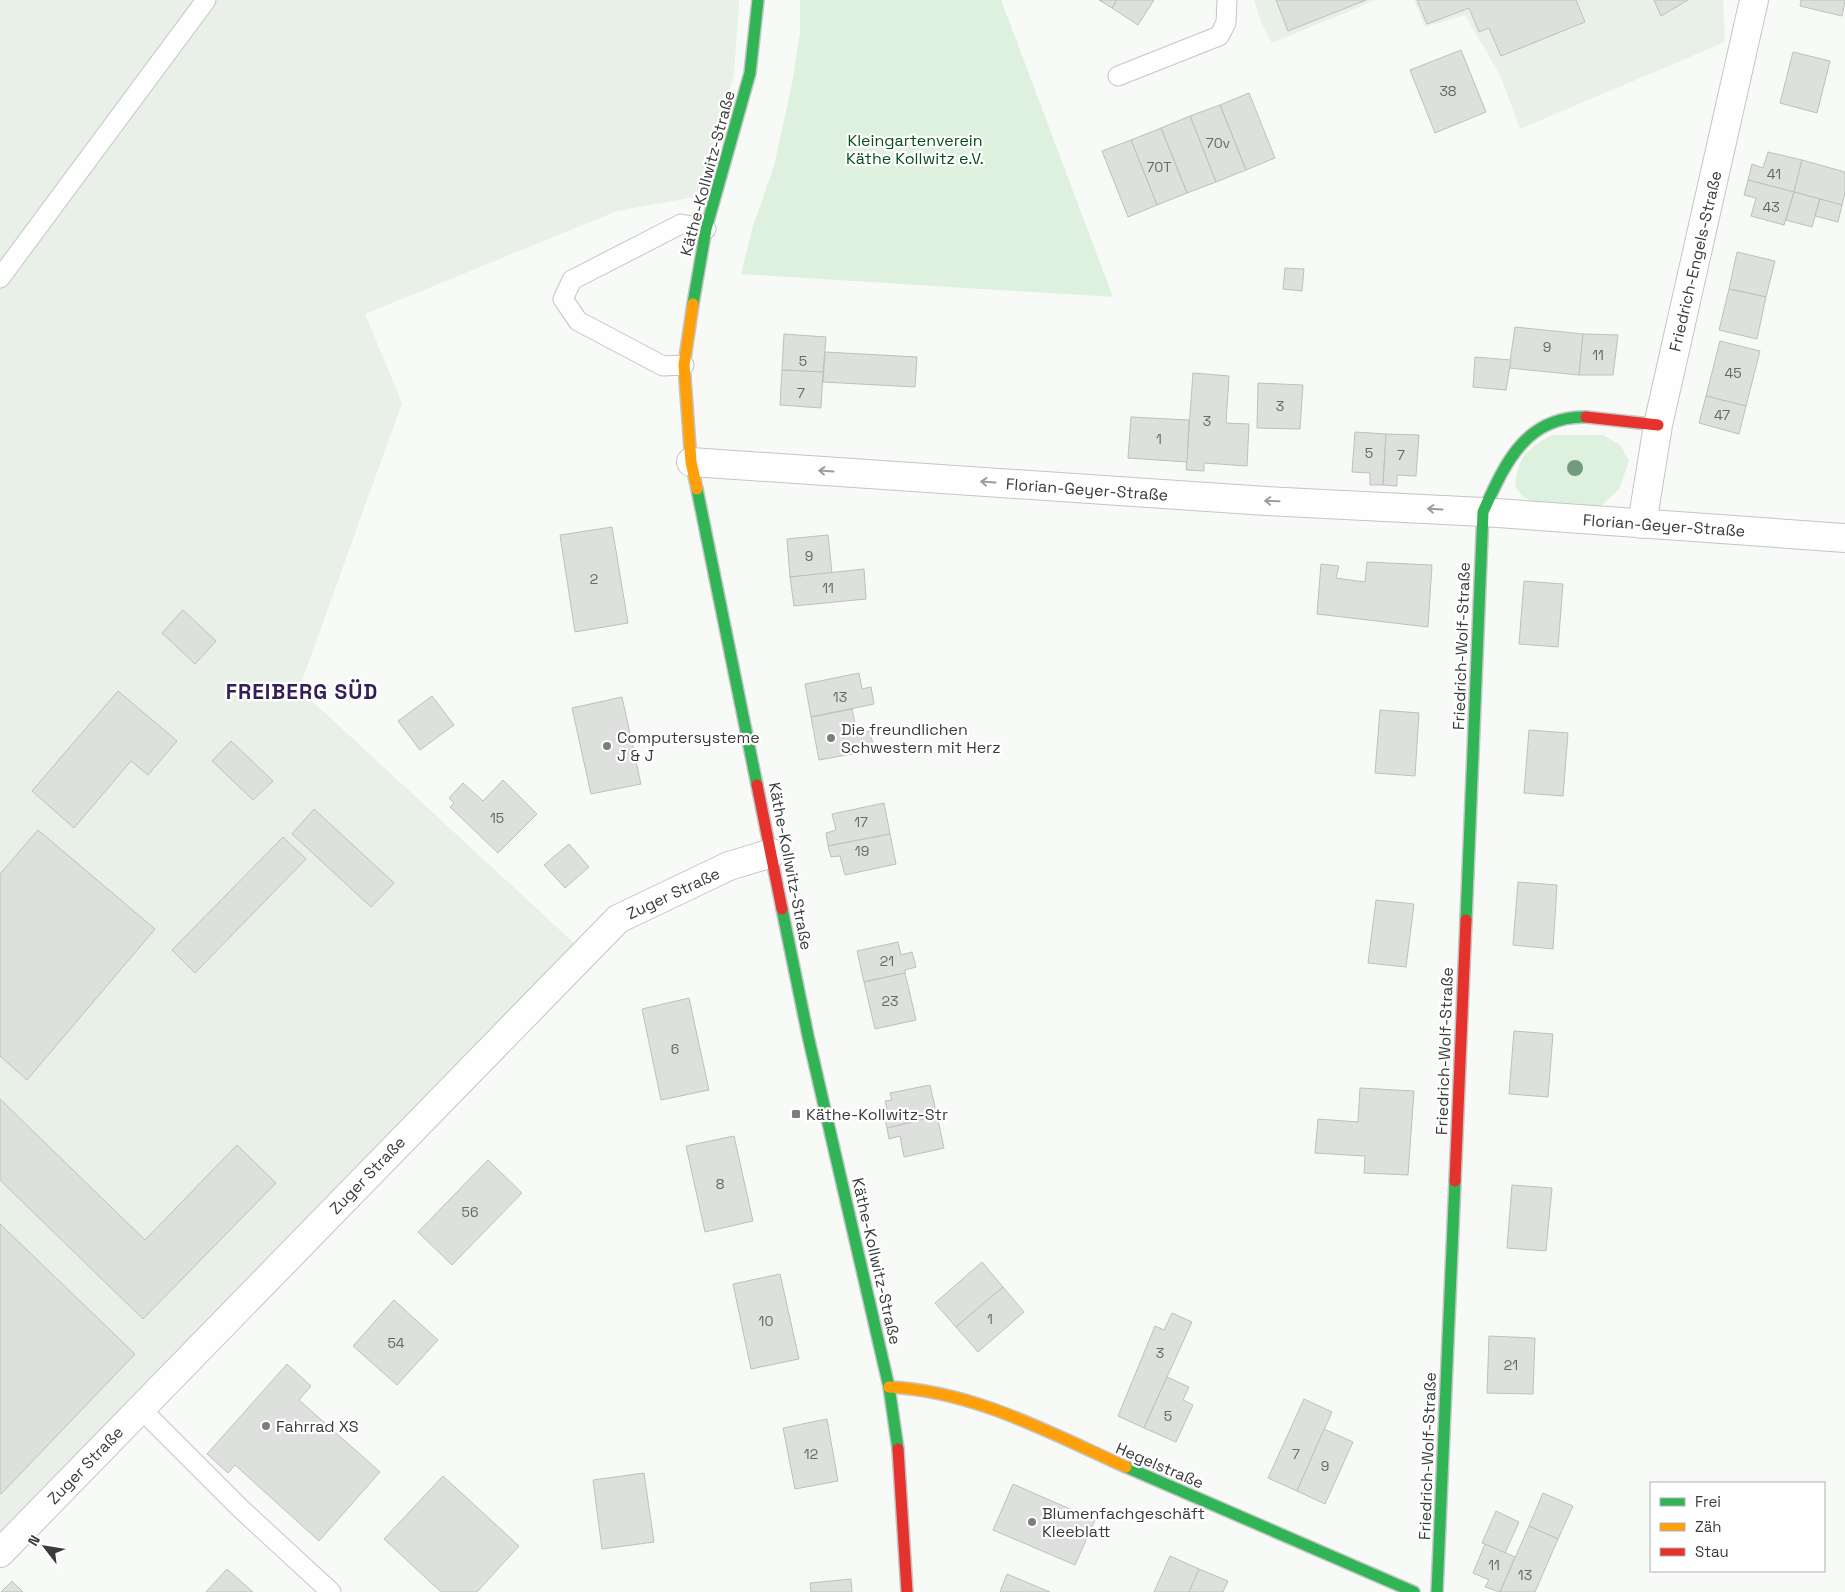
<svg xmlns="http://www.w3.org/2000/svg" width="1845" height="1592" font-family="'Space Grotesk',sans-serif">
	<style>
		.built { fill: #e8f0e8 }
		.green { fill: #def1df }
		.building { fill: #dee0de; stroke: #bec0be }
		.lines { fill: none; stroke-linecap: round; stroke-linejoin: round }
		.lane-casing { stroke: #c3c6c3; stroke-width: 21 }
		.street-casing { stroke: #c3c6c3; stroke-width: 30 }
		.fast-casing { stroke: #c3c6c3; stroke-width: 14 }
		.slow-casing { stroke: #c3c6c3; stroke-width: 14 }
		.jam-casing { stroke: #c3c6c3; stroke-width: 14 }
		.lane { stroke: #fefefe; stroke-width: 19 }
		.street { stroke: #fefefe; stroke-width: 28 }
		.fast { stroke: #30b455; stroke-width: 11 }
		.slow { stroke: #ff9f0a; stroke-width: 11 }
		.jam { stroke: #e5322d; stroke-width: 11 }
		.tree { fill: #729b7d }
		.oneway { stroke: #9c9d9c }
		.poi-dot { fill: #7c7e7c; stroke: #fff; stroke-width: 2 }
		.labels { text-anchor: middle; stroke-width: 4.5; stroke-linejoin: round; paint-order: stroke }
		.number-label { font-size: 14px; fill: #666866 }
		.park-label { font-size: 16px; fill: #064d19; stroke: #fff }
		.street-label { font-size: 16px; fill: #3a3c3a; stroke: #fff }
		.poi-label { font-size: 16px; fill: #3a3c3a; stroke: #fff; text-anchor: start }
		.district-label { font-size: 21px; font-weight: bold; letter-spacing: 1px; fill: #331e57; stroke: #fff }
	</style>
	<rect width="100%" height="100%" fill="#f7faf7"/>
	<g class="built">
		<polygon points="0,0 739,0 739,4 734,74 700,196 617,211 365,314 402,403 299,689 575,944 0,1541"/>
		<polygon points="1254,0 1376,0 1272,43 1261,22"/>
		<polygon points="1414,0 1723,0 1725,42 1520,129 1501,77 1465,15 1425,27"/>
	</g>
	<g class="green">
		<polygon points="800,0 1001,0 1113,297 741,274 753,226 774,166 791,89 800,33"/>
		<path d="M 1552,435 L 1603,435 L 1620,445 L 1629,461 L 1619,489 L 1600,507 L 1531,501 L 1523,497 L 1515,486 C 1518,456 1527,449 1552,435 Z"/>
	</g>
	<g class="building">
		<polygon points="1099,0 1117,0 1112,8"/>
		<polygon points="1117,0 1154,0 1138,25 1112,8"/>
		<polygon points="1276,0 1366,0 1288,31"/>
		<polygon points="1417,0 1576,0 1585,22 1501,56 1489,28 1479,32 1469,8 1427,24"/>
		<polygon points="1654,0 1688,0 1661,16"/>
		<polygon points="1801,0 1845,0 1845,1 1842,16 1800,6"/>
		<polygon points="1461,50 1486,112 1435,133 1410,70"/>
		<polygon points="1793,52 1830,61 1817,113 1780,103"/>
		<polygon points="1249,93 1275,158 1246,170 1220,105"/>
		<polygon points="1220,105 1246,170 1216,182 1190,116"/>
		<polygon points="1190,116 1216,182 1187,193 1161,128"/>
		<polygon points="1161,128 1187,193 1157,205 1131,140"/>
		<polygon points="1131,140 1157,205 1128,217 1102,151"/>
		<polygon points="1768,152 1802,160 1794,192 1748,180 1752,164 1763,168"/>
		<polygon points="1802,160 1845,172 1845,193 1842,205 1794,192"/>
		<polygon points="1748,180 1794,192 1784,225 1751,216 1756,198 1744,195"/>
		<polygon points="1794,192 1820,199 1812,227 1786,220"/>
		<polygon points="1820,199 1842,205 1838,222 1815,216"/>
		<polygon points="1737,252 1775,261 1766,297 1729,289"/>
		<polygon points="1285,268 1304,269 1302,291 1283,289"/>
		<polygon points="1729,289 1766,297 1757,339 1719,330"/>
		<polygon points="1515,327 1583,334 1579,375 1509,368"/>
		<polygon points="784,334 826,337 823,372 782,370"/>
		<polygon points="1583,334 1618,335 1613,375 1579,375"/>
		<polygon points="1720,341 1760,351 1746,406 1706,396"/>
		<polygon points="825,352 917,357 915,387 823,382"/>
		<polygon points="1475,357 1511,360 1506,390 1473,387"/>
		<polygon points="782,370 823,372 821,408 780,405"/>
		<polygon points="1193,373 1229,376 1226,423 1249,424 1247,466 1204,463 1204,471 1186,470"/>
		<polygon points="1258,383 1303,385 1300,429 1257,428"/>
		<polygon points="1706,396 1746,406 1739,434 1699,423"/>
		<polygon points="1131,417 1189,420 1187,462 1128,458"/>
		<polygon points="1355,432 1386,434 1383,485 1370,485 1370,473 1352,472"/>
		<polygon points="1386,434 1419,435 1416,476 1397,475 1397,486 1383,485"/>
		<polygon points="612,527 628,623 575,632 560,535"/>
		<polygon points="828,535 832,573 790,577 787,539"/>
		<polygon points="1367,562 1432,565 1428,627 1317,614 1321,564 1339,566 1336,578 1365,582"/>
		<polygon points="864,569 866,599 794,606 790,577"/>
		<polygon points="1524,581 1563,584 1558,647 1519,644"/>
		<polygon points="183,610 216,641 195,664 162,633"/>
		<polygon points="859,673 862,689 871,687 874,704 811,717 805,684"/>
		<polygon points="118,691 177,741 148,775 131,761 74,828 32,791"/>
		<polygon points="432,696 454,725 420,750 398,721"/>
		<polygon points="622,697 641,784 591,794 572,708"/>
		<polygon points="852,709 857,733 870,731 874,750 819,760 811,717"/>
		<polygon points="1380,710 1419,713 1415,776 1375,773"/>
		<polygon points="1529,730 1568,733 1563,796 1524,793"/>
		<polygon points="231,741 273,781 253,800 212,761"/>
		<polygon points="503,780 537,814 498,853 450,807 454,803 449,798 463,783 483,801"/>
		<polygon points="884,803 890,834 828,846 826,833 836,830 832,814"/>
		<polygon points="314,809 394,883 371,907 292,834"/>
		<polygon points="38,830 155,929 27,1080 0,1056 0,874"/>
		<polygon points="890,834 896,864 845,875 840,856 831,857 828,846"/>
		<polygon points="283,837 306,859 195,973 172,950"/>
		<polygon points="569,844 589,867 565,888 544,865"/>
		<polygon points="1518,882 1557,885 1553,949 1513,945"/>
		<polygon points="1376,900 1414,904 1406,967 1368,963"/>
		<polygon points="898,942 901,955 912,952 916,967 905,970 905,973 864,982 857,951"/>
		<polygon points="905,973 916,1020 875,1029 864,982"/>
		<polygon points="689,998 709,1090 661,1100 642,1009"/>
		<polygon points="1514,1031 1553,1034 1548,1097 1509,1094"/>
		<polygon points="930,1085 937,1116 887,1128 883,1111 887,1110 885,1101 892,1100 890,1093"/>
		<polygon points="1360,1088 1414,1091 1408,1175 1364,1173 1365,1156 1315,1153 1318,1119 1358,1122"/>
		<polygon points="0,1099 145,1240 237,1145 276,1183 143,1319 0,1180"/>
		<polygon points="937,1116 944,1148 904,1157 900,1136 889,1139 887,1128"/>
		<polygon points="734,1136 753,1221 705,1232 686,1146"/>
		<polygon points="488,1160 522,1193 452,1265 418,1232"/>
		<polygon points="1512,1185 1552,1188 1546,1251 1507,1248"/>
		<polygon points="0,1224 135,1354 1,1494 0,1493"/>
		<polygon points="982,1262 1003,1287 956,1327 935,1303"/>
		<polygon points="780,1274 799,1359 751,1369 733,1284"/>
		<polygon points="1003,1287 1024,1312 978,1352 956,1327"/>
		<polygon points="394,1300 438,1340 397,1385 353,1346"/>
		<polygon points="1172,1313 1192,1322 1144,1428 1118,1416 1155,1326 1164,1330"/>
		<polygon points="1489,1336 1535,1338 1533,1394 1487,1393"/>
		<polygon points="287,1364 311,1386 299,1400 380,1472 319,1541 235,1465 228,1473 207,1454"/>
		<polygon points="1167,1377 1189,1387 1183,1400 1193,1405 1176,1442 1144,1428"/>
		<polygon points="1304,1399 1332,1412 1297,1491 1268,1478"/>
		<polygon points="827,1419 838,1481 795,1489 783,1428"/>
		<polygon points="1324,1429 1353,1442 1325,1504 1297,1491"/>
		<polygon points="644,1473 654,1542 602,1549 593,1480"/>
		<polygon points="443,1476 519,1546 477,1592 441,1592 384,1539"/>
		<polygon points="1013,1484 1095,1520 1075,1565 993,1530"/>
		<polygon points="1543,1493 1573,1506 1558,1539 1529,1526"/>
		<polygon points="1496,1511 1519,1522 1505,1553 1482,1543"/>
		<polygon points="1529,1526 1558,1539 1535,1592 1500,1592"/>
		<polygon points="1485,1544 1515,1557 1500,1592 1485,1587 1489,1580 1473,1573"/>
		<polygon points="1170,1556 1199,1569 1189,1592 1154,1592"/>
		<polygon points="227,1569 253,1592 206,1592"/>
		<polygon points="1199,1569 1228,1581 1223,1592 1189,1592"/>
		<polygon points="1007,1574 1050,1592 1000,1592"/>
		<polygon points="851,1579 852,1592 811,1592 810,1583"/>
		<polygon points="12,1581 23,1592 1,1592"/>
	</g>
	<g class="lines">
		<g class="lane-casing">
			<g id="lane">
				<polyline points="1118,76 1219,36 1226,23 1227,0"/>
				<polyline points="0,278 206,0"/>
				<polyline points="684,365 663,366 578,321 563,299 572,280 681,224 706,229"/>
				<polyline points="140,1408 241,1509 331,1592"/>
			</g>
		</g>
		<g class="street-casing">
			<g id="street">
				<polyline points="691,462 1266,501 1483,512 1845,538"/>
				<polyline points="1642,524 1658,425 1754,0"/>
				<polyline points="0,1553 618,919 729,866 772,853"/>
			</g>
		</g>
		<g class="fast-casing">
			<g id="fast">
				<polyline points="693,304 706,229 750,73 758,0"/>
				<polyline points="697,489 757,785"/>
				<polyline points="782,909 808,1036 889,1387 898,1449"/>
				<path d="M 1466,920 L 1483,512 C 1505,464 1525,416 1586,417"/>
				<polyline points="1126,1467 1414,1592"/>
				<polyline points="1437,1592 1455,1181"/>
			</g>
		</g>
		<g class="slow-casing">
			<g id="slow">
				<polyline points="693,304 684,365 691,462 697,489"/>
				<path d="M 889,1387 C 974,1391 1050,1433 1126,1467"/>
			</g>
		</g>
		<g class="jam-casing">
			<g id="jam">
				<polyline points="1586,417 1658,425"/>
				<polyline points="757,785 782,909"/>
				<polyline points="1455,1181 1466,920"/>
				<polyline points="898,1449 907,1592"/>
			</g>
		</g>
		<use href="#lane" class="lane"/>
		<use href="#street" class="street"/>
		<use href="#fast" class="fast"/>
		<use href="#slow" class="slow"/>
		<use href="#jam" class="jam"/>
	</g>
	<circle class="tree" cx="1575" cy="468" r="8"/>
	<defs><path id="oneway-shaft" d="M-6 0H5M1.5-3L5.5 0L1.5 3" fill="none" stroke-width="1.6" stroke-linecap="round" stroke-linejoin="round" transform="scale(1.25)"/></defs>
	<g class="oneway">
		<use href="#oneway-shaft" transform="translate(826 471) rotate(-176)"/>
		<use href="#oneway-shaft" transform="translate(988 482) rotate(-176)"/>
		<use href="#oneway-shaft" transform="translate(1272 501) rotate(-178)"/>
		<use href="#oneway-shaft" transform="translate(1435 509) rotate(-177)"/>
	</g>
	<g class="poi-dot">
		<circle cx="831" cy="738" r="5"/>
		<circle cx="607" cy="746" r="5"/>
		<rect x="791" y="1109" width="10" height="10" rx="2.5"/>
		<circle cx="266" cy="1426" r="5"/>
		<circle cx="1032" cy="1522" r="5"/>
	</g>
	<g class="labels">
		<g class="number-label">
			<text x="1448" y="96">38</text>
			<text x="1218" y="148">70v</text>
			<text x="1159" y="172">70T</text>
			<text x="1774" y="179">41</text>
			<text x="1771" y="212">43</text>
			<text x="1547" y="352">9</text>
			<text x="1598" y="360">11</text>
			<text x="803" y="366">5</text>
			<text x="1733" y="378">45</text>
			<text x="801" y="398">7</text>
			<text x="1280" y="411">3</text>
			<text x="1722" y="420">47</text>
			<text x="1207" y="426">3</text>
			<text x="1159" y="444">1</text>
			<text x="1369" y="458">5</text>
			<text x="1401" y="460">7</text>
			<text x="809" y="561">9</text>
			<text x="594" y="584">2</text>
			<text x="828" y="593">11</text>
			<text x="840" y="702">13</text>
			<text x="497" y="823">15</text>
			<text x="861" y="827">17</text>
			<text x="862" y="856">19</text>
			<text x="887" y="966">21</text>
			<text x="890" y="1006">23</text>
			<text x="675" y="1054">6</text>
			<text x="720" y="1189">8</text>
			<text x="470" y="1217">56</text>
			<text x="990" y="1324">1</text>
			<text x="766" y="1326">10</text>
			<text x="396" y="1348">54</text>
			<text x="1160" y="1358">3</text>
			<text x="1511" y="1370">21</text>
			<text x="1168" y="1421">5</text>
			<text x="811" y="1459">12</text>
			<text x="1296" y="1459">7</text>
			<text x="1325" y="1471">9</text>
			<text x="1494" y="1570">11</text>
			<text x="1525" y="1580">13</text>
		</g>
		<g class="park-label">
			<text x="915" y="146">Kleingartenverein<tspan x="915" dy="18">Käthe Kollwitz e.V.</tspan></text>
		</g>
		<g class="street-label">
			<text transform="translate(707 173) rotate(-75)" y="6">Käthe-Kollwitz-Straße</text>
			<text transform="translate(1695 261) rotate(-77)" y="6">Friedrich-Engels-Straße</text>
			<text transform="translate(1087 489) rotate(4)" y="6">Florian-Geyer-Straße</text>
			<text transform="translate(1664 525) rotate(4)" y="6">Florian-Geyer-Straße</text>
			<text transform="translate(1461 646) rotate(-88)" y="6">Friedrich-Wolf-Straße</text>
			<text transform="translate(791 866) rotate(79)" y="6">Käthe-Kollwitz-Straße</text>
			<text transform="translate(673 893) rotate(-25)" y="6">Zuger Straße</text>
			<text transform="translate(1444 1051) rotate(-88)" y="6">Friedrich-Wolf-Straße</text>
			<text transform="translate(367 1175) rotate(-46)" y="6">Zuger Straße</text>
			<text transform="translate(877 1261) rotate(77)" y="6">Käthe-Kollwitz-Straße</text>
			<text transform="translate(1427 1456) rotate(-88)" y="6">Friedrich-Wolf-Straße</text>
			<text transform="translate(85 1465) rotate(-46)" y="6">Zuger Straße</text>
			<text transform="translate(1160 1465) rotate(23)" y="6">Hegelstraße</text>
		</g>
		<g class="poi-label">
			<text x="841" y="735">Die freundlichen<tspan x="841" dy="18">Schwestern mit Herz</tspan></text>
			<text x="617" y="743">Computersysteme<tspan x="617" dy="18">J &amp; J</tspan></text>
			<text x="806" y="1120">Käthe-Kollwitz-Str</text>
			<text x="276" y="1432">Fahrrad XS</text>
			<text x="1042" y="1519">Blumenfachgeschäft<tspan x="1042" dy="18">Kleeblatt</tspan></text>
		</g>
		<g class="district-label">
			<text x="302" y="699">FREIBERG SÜD</text>
		</g>
	</g>
	<rect x="1650" y="1482" width="175" height="90" fill="#ffffff" stroke="#b0b1b0"/>
	<rect x="1660" y="1498" width="25" height="8" fill="#30b455" stroke="#b0b1b0"/>
	<text x="1695" y="1507" font-size="15" fill="#3a3c3a">Frei</text>
	<rect x="1660" y="1523" width="25" height="8" fill="#ff9f0a" stroke="#b0b1b0"/>
	<text x="1695" y="1532" font-size="15" fill="#3a3c3a">Zäh</text>
	<rect x="1660" y="1548" width="25" height="8" fill="#e5322d" stroke="#b0b1b0"/>
	<text x="1695" y="1557" font-size="15" fill="#3a3c3a">Stau</text>
	<g transform="translate(45 1547) rotate(301)" stroke="#ffffff" stroke-width="4" paint-order="stroke">
	<path d="M0-4L9 19L0 12L-9 19Z" fill="#3a3c3a"/>
	<text y="-8" font-size="14" font-weight="bold" text-anchor="middle" fill="#3a3c3a">N</text>
	</g>
</svg>
